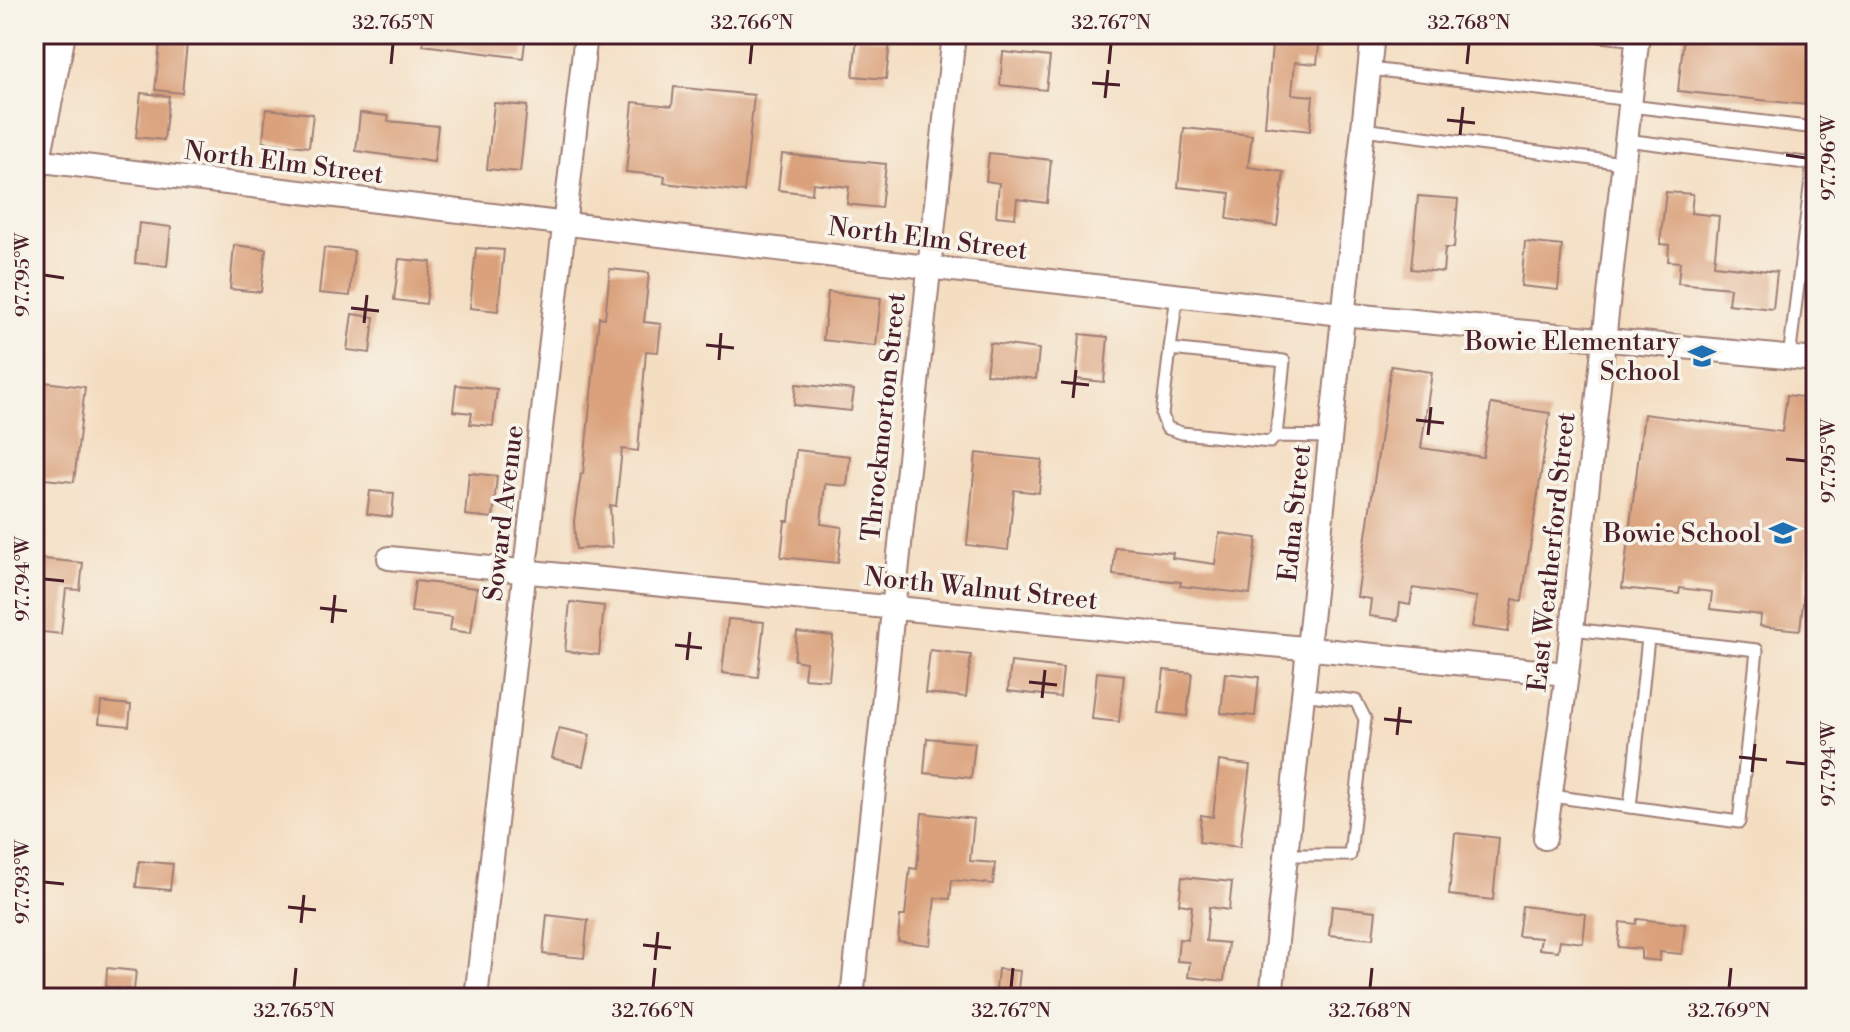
<svg xmlns="http://www.w3.org/2000/svg" width="1850" height="1032" font-family="'Libre Bodoni',serif">
	<style>
		.building { fill: #daa17c }
		.lines { fill: none; stroke-linecap: round; stroke-linejoin: round }
		.service-casing { stroke: #9f7e76; stroke-width: 15 }
		.minor-casing { stroke: #9f7e76; stroke-width: 26 }
		.tertiary-casing { stroke: #9f7e76; stroke-width: 32 }
		.service { stroke: #fff; stroke-width: 11 }
		.minor { stroke: #fff; stroke-width: 22 }
		.tertiary { stroke: #fff; stroke-width: 28 }
		.ticks { fill: none; stroke: #4a1f2b; stroke-width: 3 }
		.labels { text-anchor: middle; stroke-width: 7; stroke-linejoin: round; paint-order: stroke }
		.street-label { font-size: 26px; fill: #4a1f2b; stroke: #f7f3e8 }
		.poi-label { font-size: 26px; fill: #4a1f2b; stroke: #f7f3e8; text-anchor: end }
		.neatline { fill: none; stroke: #4a1f2b; stroke-width: 3 }
		.ticks-label { font-size: 20px; text-anchor: middle; fill: #4a1f2b }
	</style>
	<rect width="100%" height="100%" fill="#f7f3e8"/>
	<filter id="ink" filterUnits="userSpaceOnUse"><feTurbulence type="fractalNoise" baseFrequency=".0125" numOctaves="2"/><feDisplacementMap in="SourceGraphic" scale="16" xChannelSelector="R" yChannelSelector="G"/><feConvolveMatrix kernelMatrix="1 2 1 2 8 2 1 2 1" color-interpolation-filters="sRGB"/></filter>
	<filter id="wash" filterUnits="userSpaceOnUse"><feTurbulence type="fractalNoise" baseFrequency=".006" numOctaves="4" result="noise"/><feDisplacementMap in="SourceGraphic" scale="32" xChannelSelector="R" yChannelSelector="G"/><feGaussianBlur stdDeviation="1.8" result="paint"/><feColorMatrix in="noise" values="0 0 0 0 0 0 0 0 0 0 0 0 0 0 0 0 0 1.4 0 .05"/><feComposite in="paint" operator="in"/></filter>
	<g filter="url(#wash)">
		<rect width="100%" height="100%" fill="#f4dec2"/>
		<g id="blocks">
			<g class="building">
				<polygon points="161,34 188,34 182,93 155,90"/>
				<polygon points="423,34 526,34 523,58 423,45"/>
				<polygon points="1273,34 1320,34 1317,64 1295,62 1292,94 1313,96 1310,131 1265,126"/>
				<polygon points="1684,34 1816,34 1816,106 1678,91"/>
				<polygon points="857,37 890,41 886,79 853,76"/>
				<polygon points="1003,52 1050,57 1046,90 1000,85"/>
				<polygon points="674,87 754,95 744,192 664,183 665,176 626,172 633,102 672,106"/>
				<polygon points="141,93 169,96 164,140 136,137"/>
				<polygon points="494,103 527,106 520,172 487,169"/>
				<polygon points="266,109 313,114 309,147 263,142"/>
				<polygon points="360,113 389,116 388,121 438,126 434,162 356,151"/>
				<polygon points="1184,128 1252,135 1248,167 1284,172 1277,226 1227,219 1230,193 1178,187"/>
				<polygon points="989,153 1051,160 1047,203 1017,199 1015,218 996,216 999,183 986,181"/>
				<polygon points="782,154 886,164 881,208 847,204 849,187 813,183 812,194 778,190"/>
				<polygon points="1666,192 1693,194 1691,213 1719,216 1714,265 1777,272 1773,309 1728,304 1730,288 1678,283 1680,262 1668,261 1669,245 1660,244"/>
				<polygon points="1418,196 1458,199 1454,248 1445,248 1443,272 1411,269"/>
				<polygon points="139,223 171,227 167,266 135,263"/>
				<polygon points="1525,242 1562,246 1558,290 1521,286"/>
				<polygon points="234,245 266,249 261,292 230,289"/>
				<polygon points="324,248 354,251 350,296 319,293"/>
				<polygon points="476,248 504,250 498,311 470,308"/>
				<polygon points="399,259 431,262 426,304 394,300"/>
				<polygon points="610,269 649,273 644,322 661,324 658,352 646,351 638,451 622,449 616,506 610,505 612,547 576,549 574,521 581,474 583,474 599,317 605,318"/>
				<polygon points="828,292 881,298 876,346 823,340"/>
				<polygon points="352,314 374,317 370,353 347,350"/>
				<polygon points="1080,334 1108,337 1104,382 1076,379"/>
				<polygon points="990,343 1039,349 1036,379 986,374"/>
				<polygon points="1391,366 1432,372 1421,448 1483,457 1491,404 1550,413 1522,601 1513,599 1508,632 1472,627 1477,597 1413,588 1410,605 1400,603 1398,620 1369,616 1371,599 1357,597"/>
				<polygon points="44,382 85,387 74,482 34,478"/>
				<polygon points="796,384 854,390 851,411 794,405"/>
				<polygon points="456,385 497,389 493,426 470,424 472,413 453,411"/>
				<polygon points="1787,395 1816,399 1816,523 1812,522 1800,630 1760,626 1761,615 1710,609 1712,592 1680,588 1679,594 1622,588 1644,414 1782,432"/>
				<polygon points="796,450 850,456 847,486 825,484 821,524 842,527 838,563 781,557 785,521 789,521"/>
				<polygon points="976,453 1042,460 1039,493 1014,490 1008,550 967,545"/>
				<polygon points="469,473 497,476 493,518 465,515"/>
				<polygon points="370,491 394,493 392,517 367,514"/>
				<polygon points="1219,533 1257,538 1250,594 1180,586 1181,582 1113,575 1115,547 1173,553 1172,558 1215,564"/>
				<polygon points="34,558 83,563 80,590 66,589 61,634 34,631"/>
				<polygon points="415,581 477,588 471,633 450,630 452,617 411,612"/>
				<polygon points="570,602 604,606 599,655 565,651"/>
				<polygon points="728,619 764,622 758,677 722,673"/>
				<polygon points="797,632 833,636 829,680 804,678 806,662 794,660"/>
				<polygon points="930,650 971,655 966,697 925,693"/>
				<polygon points="1011,662 1063,668 1060,697 1008,691"/>
				<polygon points="1164,670 1192,673 1187,716 1159,713"/>
				<polygon points="1097,672 1124,675 1119,722 1092,719"/>
				<polygon points="1225,673 1259,677 1255,716 1221,713"/>
				<polygon points="101,702 131,705 129,726 99,723"/>
				<polygon points="559,728 590,735 583,766 552,758"/>
				<polygon points="927,738 975,743 971,778 924,773"/>
				<polygon points="1219,761 1250,765 1240,847 1199,842 1201,815 1213,817"/>
				<polygon points="922,813 974,819 970,861 995,863 993,884 952,880 950,899 935,898 930,945 898,941 900,916 905,916 910,868 917,869"/>
				<polygon points="1455,833 1499,838 1493,900 1449,895"/>
				<polygon points="139,861 173,864 170,890 136,887"/>
				<polygon points="1182,877 1232,882 1229,910 1209,907 1206,941 1228,943 1224,981 1188,977 1190,962 1177,961 1179,939 1188,940 1192,906 1179,904"/>
				<polygon points="1332,906 1376,911 1373,939 1329,935"/>
				<polygon points="1522,906 1586,914 1583,943 1560,940 1558,951 1539,949 1541,938 1518,936"/>
				<polygon points="547,915 588,920 584,958 543,954"/>
				<polygon points="1637,919 1685,924 1682,954 1660,952 1660,961 1641,959 1641,949 1618,947 1620,922 1636,924"/>
				<polygon points="107,968 136,971 134,990 106,987"/>
				<polygon points="998,969 1020,971 1017,998 995,998"/>
			</g>
		</g>
	</g>
	<g filter="url(#ink)">
		<use href="#blocks" fill-opacity="0" stroke="#9f7e76" stroke-width="2"/>
		<g class="lines">
			<g class="service-casing">
				<g id="service">
					<polyline points="1584,34 1638,40"/>
					<polyline points="1370,69 1631,100"/>
					<polyline points="1630,106 1816,128"/>
					<polyline points="1363,129 1623,163"/>
					<polyline points="1626,140 1813,164 1789,358"/>
					<polyline points="1170,349 1177,295"/>
					<polyline points="1276,436 1284,361 1170,349 1162,415 1167,428 1182,433 1270,442 1276,436 1330,437"/>
					<polyline points="1551,796 1739,822 1757,650 1572,629"/>
					<polyline points="1630,807 1648,638"/>
					<polyline points="1286,855 1350,855 1365,719 1356,701 1303,694"/>
				</g>
			</g>
			<g class="minor-casing">
				<g id="minor">
					<polyline points="34,160 927,267 1342,314 1816,360"/>
					<polyline points="389,558 1567,674"/>
					<polyline points="1545,838 1567,674 1638,34"/>
					<polyline points="476,998 586,34"/>
					<polyline points="852,998 954,34"/>
					<polyline points="1271,998 1373,34"/>
				</g>
			</g>
			<g class="tertiary-casing">
				<polyline id="tertiary" points="34,169 61,34"/>
			</g>
			<use href="#service" class="service"/>
			<use href="#minor" class="minor"/>
			<use href="#tertiary" class="tertiary"/>
		</g>
	</g>
	<path class="ticks" d="M 391,64 L 393,44M 750,64 L 752,44M 1109,64 L 1111,44M 1467,64 L 1469,44M 1092,83 L 1120,85M 1105,98 L 1108,70M 1447,120 L 1475,123M 1460,135 L 1463,107M 1786,155 L 1806,158M 44,275 L 64,278M 351,308 L 379,311M 364,323 L 367,295M 706,345 L 734,348M 719,360 L 721,333M 1061,382 L 1089,385M 1073,398 L 1076,370M 1416,420 L 1444,423M 1428,435 L 1431,407M 1786,459 L 1806,461M 44,579 L 64,581M 320,608 L 347,611M 332,623 L 335,595M 675,645 L 702,648M 687,660 L 690,632M 1029,682 L 1057,685M 1042,698 L 1045,670M 1384,719 L 1412,722M 1397,735 L 1400,707M 1739,757 L 1767,760M 1786,762 L 1806,764M 1752,772 L 1755,744M 44,882 L 64,884M 288,907 L 316,910M 301,923 L 304,895M 643,945 L 671,948M 655,960 L 658,932M 294,988 L 296,968M 653,988 L 655,968M 1011,988 L 1013,968M 1370,988 L 1372,968M 1729,988 L 1731,968"/>
	<defs>
		<g id="school-bare" transform="scale(2.16)"><path d="M0-5L7-2L0 1L-7-2ZM-4 1L0 2.5L4 1V4Q0 6-4 4Z" fill="#1f6fb2" stroke="#f7f3e8" stroke-width="2.5" paint-order="stroke"/></g>
	</defs>
	<g fill-rule="evenodd">
		<use href="#school-bare" x="1702" y="356"/>
		<use href="#school-bare" x="1783" y="533"/>
	</g>
	<g class="labels">
		<g class="street-label">
			<text transform="translate(284 162) rotate(7)" y="9">North Elm Street</text>
			<text transform="translate(928 238) rotate(7)" y="9">North Elm Street</text>
			<text transform="translate(883 417) rotate(-84)" y="9">Throckmorton Street</text>
			<text transform="translate(503 513) rotate(-83)" y="9">Soward Avenue</text>
			<text transform="translate(1294 513) rotate(-84)" y="9">Edna Street</text>
			<text transform="translate(1551 552) rotate(-84)" y="9">East Weatherford Street</text>
			<text transform="translate(981 588) rotate(6)" y="9">North Walnut Street</text>
		</g>
		<g class="poi-label">
			<text x="1680" y="350">Bowie Elementary<tspan x="1680" dy="30">School</tspan></text>
			<text x="1761" y="542">Bowie School</text>
		</g>
	</g>
	<rect width="1850" height="1032" fill="none" stroke="#f7f3e8" stroke-width="88"/>
	<rect x="44" y="44" width="1762" height="944" class="neatline"/>
	<g class="ticks-label">
		<text x="393" y="29">32.765°N</text>
		<text x="752" y="29">32.766°N</text>
		<text x="1111" y="29">32.767°N</text>
		<text x="1469" y="29">32.768°N</text>
		<text transform="translate(1828 158) rotate(-90)" y="7">97.796°W</text>
		<text transform="translate(22 275) rotate(-90)" y="7">97.795°W</text>
		<text transform="translate(1828 461) rotate(-90)" y="7">97.795°W</text>
		<text transform="translate(22 579) rotate(-90)" y="7">97.794°W</text>
		<text transform="translate(1828 764) rotate(-90)" y="7">97.794°W</text>
		<text transform="translate(22 882) rotate(-90)" y="7">97.793°W</text>
		<text x="294" y="1017">32.765°N</text>
		<text x="653" y="1017">32.766°N</text>
		<text x="1011" y="1017">32.767°N</text>
		<text x="1370" y="1017">32.768°N</text>
		<text x="1729" y="1017">32.769°N</text>
	</g>
</svg>
